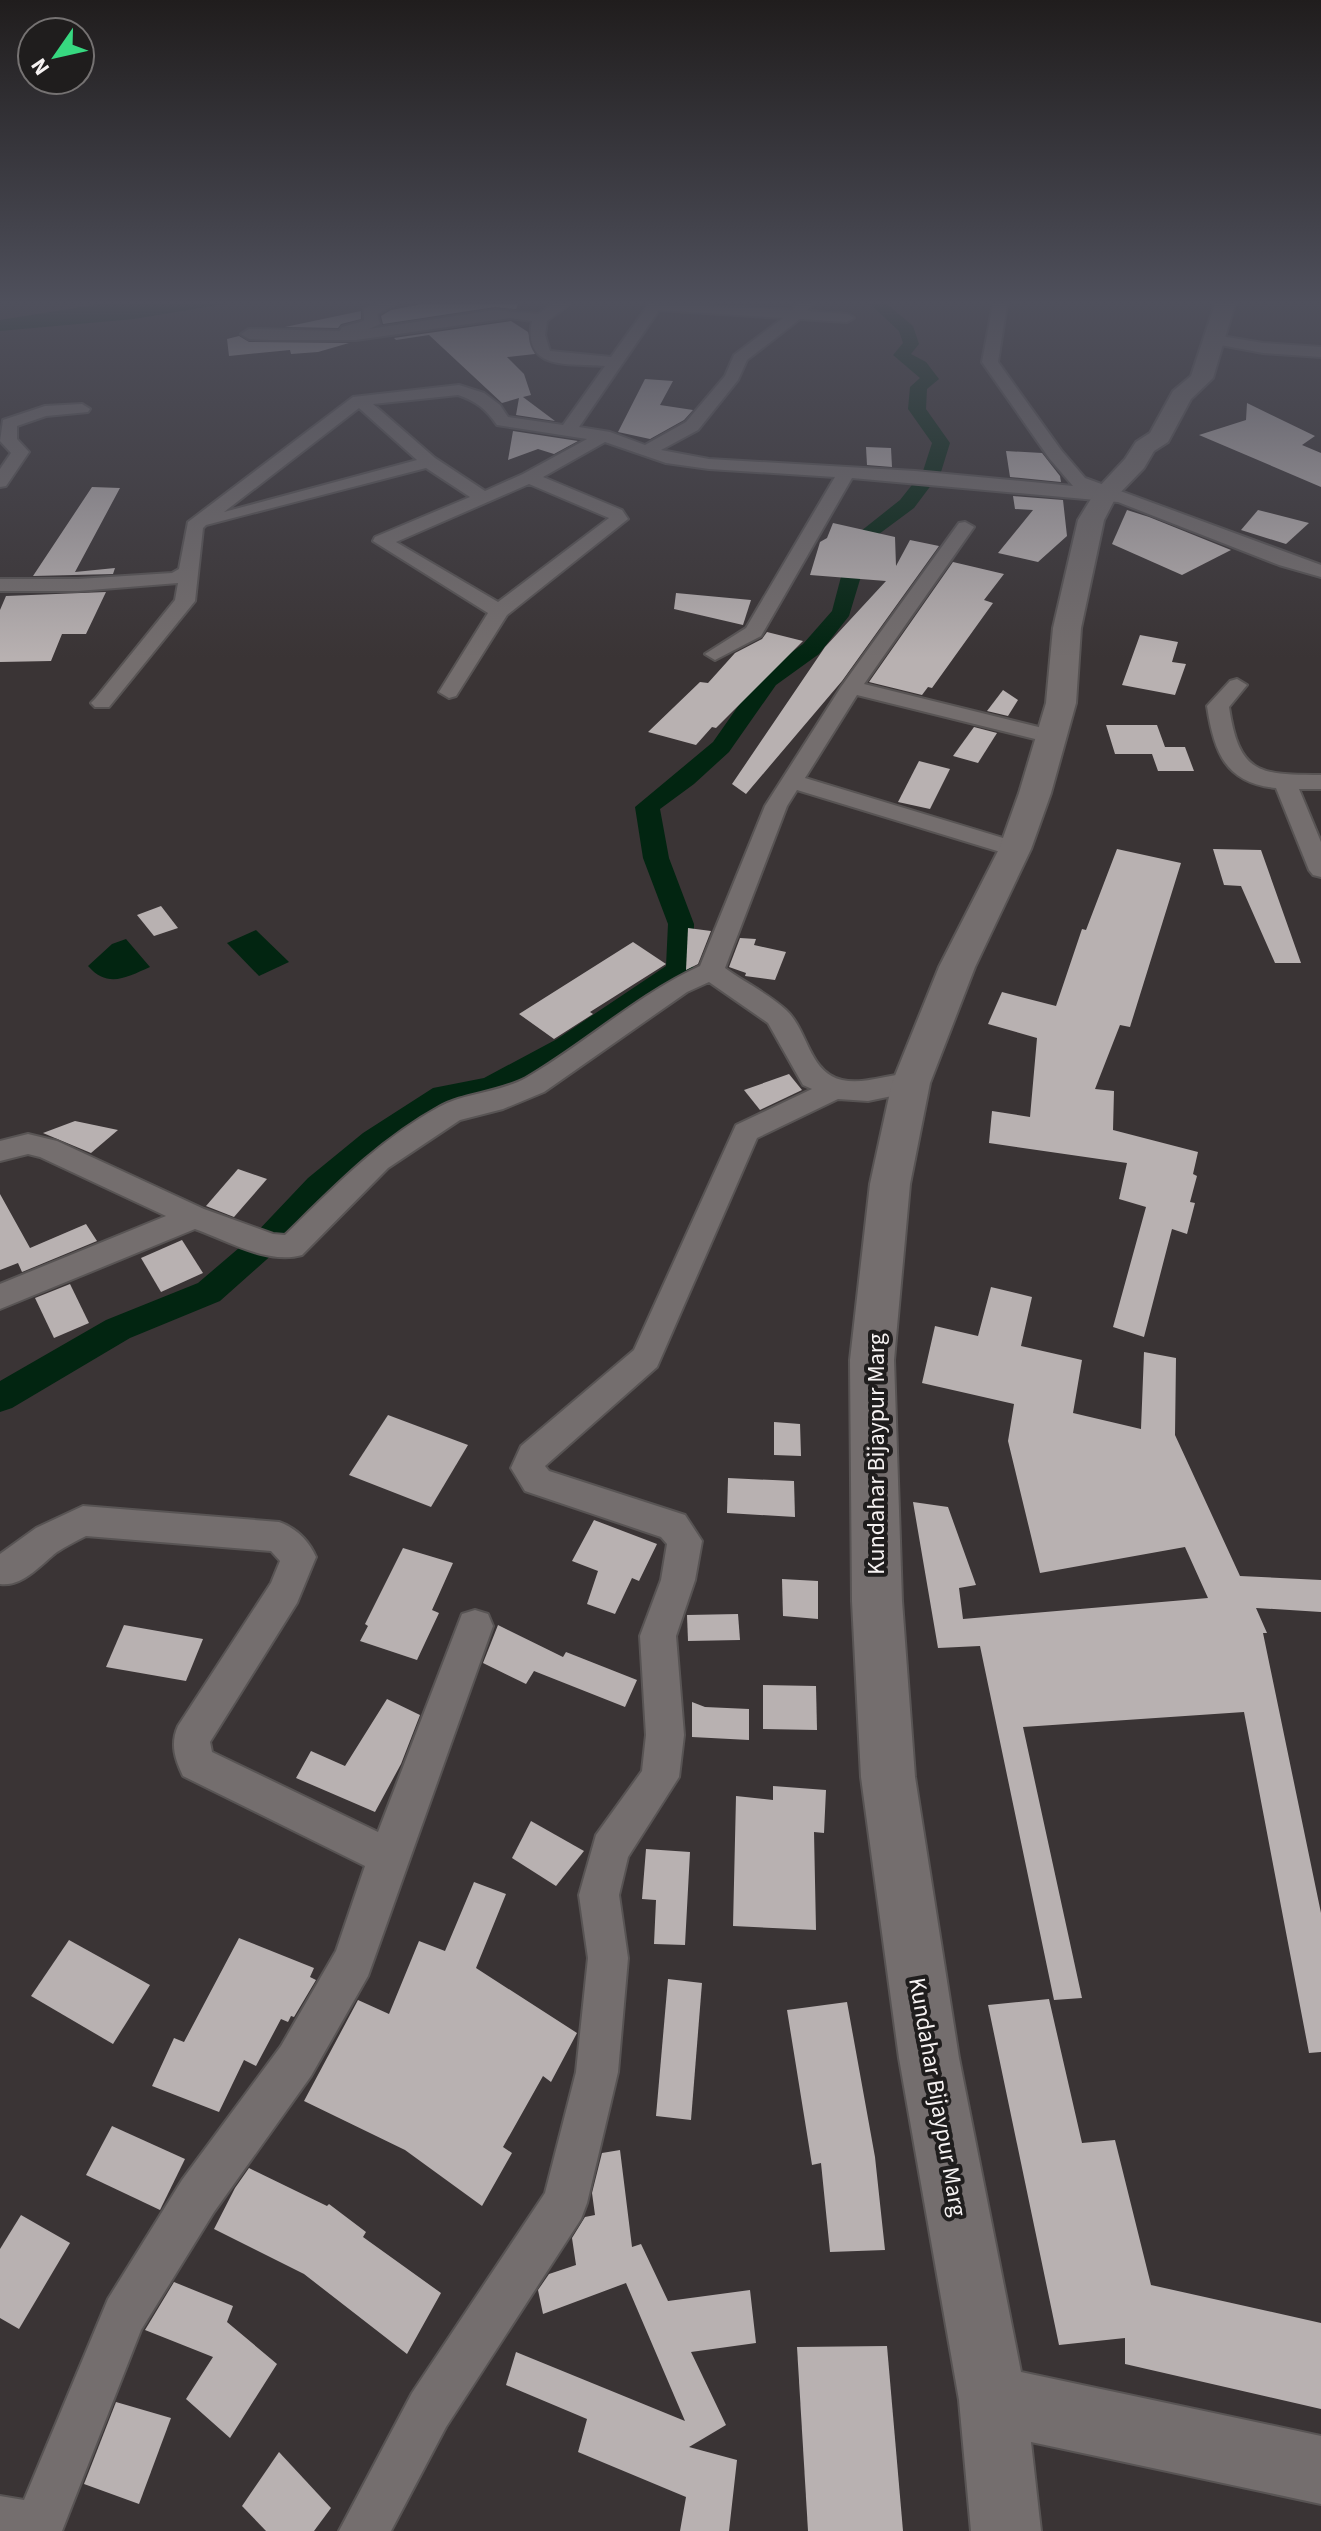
<svg xmlns="http://www.w3.org/2000/svg" width="1321" height="2531" font-family="'Source Sans 3',sans-serif">
	<style>
		.water { fill: #022511 }
		.lines { fill: none; stroke-linecap: round; stroke-linejoin: round }
		.canal { fill: #022511; fill-rule: evenodd }
		.building { fill: #b8b1b1 }
		.minor-casing { stroke: #585454; stroke-width: 4 }
		.secondary-casing { stroke: #585454; stroke-width: 4 }
		.minor { fill: #746e6e; fill-rule: evenodd }
		.secondary { fill: #746e6e; fill-rule: evenodd }
		.labels { text-anchor: middle; stroke-width: 8; stroke-linejoin: round; paint-order: stroke }
		.street-label { font-size: 24px; fill: #f6f2f2; stroke: #1f1d1d }
	</style>
	<rect width="100%" height="100%" fill="#3a3435"/>
	<g class="water">
		<polygon points="100,304 224,304 134,319 0,331 0,320"/>
		<polygon points="256,930 289,962 259,976 227,943"/>
		<path d="M 126,939 L 150,967 C 127,977 108,989 88,966 L 112,944 Z"/>
	</g>
	<g class="lines">
		<polygon class="canal" points="870,304 887,304 913,326 919,344 911,354 926,362 939,379 927,389 926,409 950,443 941,472 914,508 879,534 862,573 849,616 819,654 776,685 729,752 694,784 660,809 669,858 694,924 693,970 689,976 577,1053 501,1094 451,1104 385,1149 330,1194 275,1252 220,1301 130,1338 12,1408 0,1412 0,1381 106,1320 198,1283 253,1236 308,1178 363,1133 433,1088 484,1078 557,1039 666,966 668,924 643,858 635,807 713,742 760,675 803,644 832,611 842,573 861,531 900,500 923,471 932,443 908,409 910,387 920,378 893,355 903,343 899,331"/>
	</g>
	<g class="building">
		<polygon points="423,304 518,304 516,309 495,307 383,324 381,316 391,310"/>
		<polygon points="361,311 361,319 341,324 338,328 285,327"/>
		<polygon points="511,321 528,332 535,354 507,357 524,374 531,395 523,397 555,421 516,415 519,398 502,403 429,335 396,340 394,338"/>
		<polygon points="239,336 249,342 349,343 318,352 291,354 290,350 229,356 227,339"/>
		<polygon points="645,379 673,381 660,405 693,410 684,420 650,439 618,432"/>
		<polygon points="1247,403 1315,436 1302,445 1321,453 1321,487 1199,435 1246,420"/>
		<polygon points="513,431 578,441 554,454 538,449 508,460"/>
		<polygon points="866,447 891,448 892,467 867,465"/>
		<polygon points="1006,451 1042,453 1060,476 1061,482 1010,477"/>
		<polygon points="92,487 120,488 75,572 115,568 113,574 33,576"/>
		<polygon points="1013,496 1063,500 1067,536 1038,562 998,553 1033,510 1015,509"/>
		<polygon points="1127,510 1149,517 1231,550 1182,575 1112,544"/>
		<polygon points="1258,510 1309,523 1286,544 1241,530"/>
		<polygon points="833,523 895,537 896,566 910,540 939,546 842,681 746,794 732,784 825,647 886,581 810,575 820,542 827,538"/>
		<polygon points="953,562 1004,574 984,600 993,603 932,688 928,687 922,695 869,682"/>
		<polygon points="106,592 86,634 62,634 51,661 0,662 0,610 6,596"/>
		<polygon points="676,593 751,600 743,625 674,609"/>
		<polygon points="767,632 803,641 716,728 712,727 696,745 648,732 700,682 708,683 735,653 762,639"/>
		<polygon points="1140,635 1178,642 1172,662 1186,664 1175,695 1122,685"/>
		<polygon points="1003,690 1018,700 1008,716 987,711"/>
		<polygon points="1106,725 1157,725 1165,747 1185,747 1194,771 1158,771 1152,754 1115,754"/>
		<polygon points="974,727 997,733 978,763 953,756"/>
		<polygon points="919,761 950,769 930,809 898,802"/>
		<polygon points="1117,849 1181,863 1130,1027 1120,1025 1095,1089 1114,1091 1113,1130 1198,1152 1193,1174 1197,1176 1190,1202 1195,1203 1187,1234 1172,1229 1144,1337 1113,1327 1146,1207 1119,1199 1127,1163 989,1143 992,1111 1030,1117 1037,1038 988,1024 1002,992 1056,1006 1082,929 1086,930"/>
		<polygon points="1213,849 1261,850 1301,963 1275,963 1241,886 1224,885"/>
		<polygon points="161,906 178,928 154,936 137,915"/>
		<polygon points="688,928 711,931 698,964 686,970"/>
		<polygon points="740,938 756,939 754,945 786,952 775,980 745,976 746,973 729,967"/>
		<polygon points="633,942 666,964 590,1012 593,1014 554,1039 519,1014"/>
		<polygon points="789,1074 802,1090 760,1110 744,1090"/>
		<polygon points="75,1121 118,1130 91,1153 43,1133"/>
		<polygon points="238,1169 267,1179 234,1217 206,1206"/>
		<polygon points="0,1194 30,1248 86,1224 97,1241 22,1272 18,1263 0,1270"/>
		<polygon points="182,1240 203,1273 161,1292 141,1258"/>
		<polygon points="70,1284 89,1323 54,1338 35,1298"/>
		<polygon points="991,1287 1032,1297 1021,1346 1082,1360 1073,1413 1141,1429 1144,1352 1176,1358 1175,1435 1240,1576 1321,1580 1321,1612 1256,1608 1267,1633 1263,1633 1321,1913 1321,2052 1309,2053 1244,1712 1023,1727 1082,1998 1054,2000 980,1646 938,1648 913,1502 948,1507 976,1585 959,1588 963,1619 1208,1598 1185,1547 1040,1573 1008,1441 1014,1404 922,1383 935,1326 978,1336"/>
		<polygon points="388,1415 468,1445 431,1507 349,1475"/>
		<polygon points="774,1422 800,1424 801,1456 774,1455"/>
		<polygon points="728,1478 794,1481 795,1517 727,1513"/>
		<polygon points="594,1520 657,1544 639,1581 632,1578 615,1614 587,1604 598,1571 572,1561"/>
		<polygon points="403,1548 453,1563 432,1610 439,1613 417,1660 360,1641 368,1626 365,1624"/>
		<polygon points="782,1579 818,1581 818,1619 783,1616"/>
		<polygon points="738,1614 740,1640 688,1641 687,1615"/>
		<polygon points="124,1625 203,1639 186,1681 106,1667"/>
		<polygon points="498,1625 563,1657 566,1652 637,1680 625,1707 534,1671 526,1684 483,1663"/>
		<polygon points="763,1685 816,1686 817,1730 763,1729"/>
		<polygon points="387,1699 420,1715 401,1764 375,1812 296,1778 311,1751 345,1766"/>
		<polygon points="692,1702 705,1707 749,1709 749,1740 692,1737"/>
		<polygon points="773,1786 826,1790 824,1833 814,1832 816,1930 733,1926 736,1796 773,1800"/>
		<polygon points="531,1821 584,1851 556,1886 512,1858"/>
		<polygon points="646,1849 690,1852 685,1945 654,1944 656,1900 642,1899"/>
		<polygon points="474,1882 506,1894 476,1968 577,2033 551,2082 543,2076 503,2147 512,2153 482,2206 405,2150 304,2101 358,2000 389,2014 419,1941 445,1951"/>
		<polygon points="239,1938 314,1968 310,1977 316,1980 294,2017 291,2016 288,2022 281,2019 256,2066 244,2060 219,2112 152,2086 174,2038 184,2042"/>
		<polygon points="69,1940 150,1985 113,2044 31,1996"/>
		<polygon points="668,1979 702,1983 691,2120 656,2116"/>
		<polygon points="1049,1999 1082,2143 1115,2140 1151,2285 1321,2323 1321,2409 1125,2364 1125,2338 1059,2345 988,2005"/>
		<polygon points="847,2002 875,2157 885,2250 830,2252 821,2163 812,2165 787,2010"/>
		<polygon points="112,2126 185,2159 160,2210 86,2175"/>
		<polygon points="620,2150 632,2247 641,2244 668,2301 750,2290 756,2343 691,2352 726,2425 689,2447 737,2460 729,2531 680,2531 686,2497 578,2452 587,2419 506,2385 516,2352 685,2421 626,2283 543,2314 538,2290 549,2274 576,2265 572,2238 585,2217 595,2215 592,2193 602,2153"/>
		<polygon points="249,2168 327,2206 329,2204 366,2232 363,2237 441,2293 407,2354 304,2274 214,2229 235,2188"/>
		<polygon points="21,2215 70,2243 19,2329 0,2318 0,2249"/>
		<polygon points="174,2282 233,2306 227,2322 277,2364 230,2438 186,2399 213,2357 145,2330"/>
		<polygon points="887,2346 903,2531 808,2531 797,2347"/>
		<polygon points="116,2402 171,2418 139,2504 84,2484"/>
		<polygon points="279,2452 331,2508 314,2531 266,2531 242,2506"/>
	</g>
	<g class="lines">
		<g class="minor-casing">
			<g id="minor">
				<path d="M 377,304 L 396,304 L 377,314 L 380,324 L 369,329 L 495,310 L 538,314 L 553,304 L 570,304 L 547,321 L 545,335 L 550,351 L 611,357 L 649,304 L 792,310 L 797,304 L 811,304 L 807,311 L 847,314 L 854,318 L 847,322 L 800,319 L 747,360 L 738,380 L 698,430 L 661,450 L 709,459 L 915,471 L 1073,486 L 1049,458 L 982,362 L 993,304 L 1007,304 L 998,362 L 1061,450 L 1085,478 L 1321,565 L 1321,577 L 1279,565 L 1118,502 L 852,478 L 761,636 L 715,660 L 705,654 L 746,628 L 835,477 L 709,469 L 666,463 L 605,442 L 543,477 L 622,510 L 628,519 L 507,615 L 456,696 L 449,698 L 439,692 L 488,613 L 373,541 L 375,537 L 470,497 L 426,468 L 206,525 L 203,528 L 195,601 L 109,707 L 95,707 L 91,703 L 95,699 L 175,600 L 178,583 L 78,591 L 0,591 L 0,579 L 78,579 L 172,573 L 179,569 L 188,522 L 353,397 L 459,385 L 484,393 L 500,405 L 508,417 L 563,425 L 605,366 C 570,363 522,372 532,321 L 510,318 L 356,340 L 270,340 L 249,339 L 241,334 L 249,329 L 340,331 L 342,327 L 364,321 L 364,309 ZM 659,310 L 783,318 L 734,355 L 725,376 L 686,422 L 645,445 L 610,432 L 579,427 ZM 458,395 C 476,401 486,409 497,425 L 587,439 L 523,474 L 485,491 L 435,458 L 373,404 ZM 359,408 L 417,460 L 224,512 ZM 529,484 L 609,518 L 498,602 L 396,542 Z"/>
				<polygon points="1215,335 1263,343 1321,347 1321,357 1263,353 1210,343 1207,340"/>
				<polygon points="82,404 90,409 88,412 46,416 17,426 17,439 29,452 6,486 0,487 0,469 11,453 0,441 3,420 45,406"/>
				<path d="M 965,522 L 974,527 L 864,684 L 1059,732 L 1062,737 L 1051,743 L 857,695 L 805,778 L 1023,844 L 1027,849 L 1023,854 L 1007,854 L 797,790 L 787,806 L 725,968 C 744,982 769,994 786,1010 C 808,1030 809,1073 842,1080 C 869,1086 896,1069 921,1076 L 925,1083 L 921,1090 L 868,1101 L 838,1099 L 757,1138 L 657,1367 L 545,1466 L 549,1471 L 685,1515 L 702,1541 L 695,1580 L 676,1636 L 684,1735 L 679,1777 L 628,1857 L 619,1895 L 628,1958 L 618,2072 L 587,2203 L 581,2219 L 446,2427 L 391,2531 L 339,2531 L 412,2393 L 545,2193 L 576,2072 L 588,1958 L 579,1895 L 596,1835 L 642,1771 L 646,1735 L 640,1636 L 661,1580 L 667,1544 L 661,1537 L 525,1491 L 511,1468 L 521,1446 L 634,1350 L 736,1125 L 812,1089 L 803,1085 L 768,1023 L 709,982 L 687,992 L 544,1092 L 503,1109 L 460,1120 L 388,1168 L 302,1255 C 268,1265 226,1240 195,1229 L 0,1309 L 0,1284 L 166,1216 L 40,1157 L 28,1154 L 0,1161 L 0,1141 L 28,1134 L 57,1141 L 204,1209 L 273,1234 L 285,1235 C 333,1188 379,1140 439,1107 C 463,1093 498,1093 526,1078 C 586,1043 637,995 700,966 L 765,806 L 841,687 L 959,523 Z"/>
				<path d="M 1237,679 L 1247,685 L 1229,707 C 1239,774 1259,775 1321,775 L 1321,789 L 1299,789 L 1321,842 L 1321,877 L 1313,875 L 1309,870 L 1276,788 C 1225,783 1214,752 1207,706 L 1230,681 Z"/>
				<path d="M 83,1506 L 279,1522 C 296,1528 309,1541 316,1557 L 297,1603 L 210,1742 L 212,1752 L 378,1832 L 462,1614 L 475,1610 L 488,1614 L 493,1626 L 368,1976 L 311,2076 L 214,2212 L 141,2330 L 62,2531 L 0,2531 L 0,2496 L 24,2500 L 108,2299 L 182,2180 L 281,2046 L 336,1951 L 365,1866 L 183,1776 C 175,1759 170,1744 178,1726 L 271,1583 L 280,1561 L 271,1551 L 86,1536 C 76,1541 66,1546 57,1552 C 40,1565 23,1587 0,1584 L 0,1554 L 36,1528 Z"/>
			</g>
		</g>
		<g class="secondary-casing">
			<polygon id="secondary" points="1215,304 1235,304 1213,378 1191,399 1168,442 1154,451 1144,468 1116,497 1104,520 1081,628 1076,703 1051,793 1031,849 975,967 930,1083 910,1184 894,1360 902,1601 915,1777 959,2058 1021,2372 1321,2436 1321,2504 1031,2442 1041,2531 971,2531 959,2400 899,2058 861,1777 852,1601 850,1360 870,1184 892,1083 939,967 999,849 1019,793 1046,703 1053,628 1078,520 1097,489 1125,459 1136,442 1150,433 1173,391 1191,376"/>
		</g>
		<use href="#minor" class="minor"/>
		<use href="#secondary" class="secondary"/>
	</g>
	<linearGradient id="sky" x2="0" y2="1"><stop stop-color="#201d1d"/><stop offset="0.46" stop-color="#4f505c"/><stop offset="1" stop-color="#4f505c" stop-opacity="0"/></linearGradient>
	<rect width="1321" height="658" fill="url(#sky)"/>
	<g class="labels">
		<g class="street-label">
			<text transform="translate(876 1454) rotate(-90)" y="8">Kundahar Bijaypur Marg</text>
			<text transform="translate(938 2097) rotate(80)" y="8">Kundahar Bijaypur Marg</text>
		</g>
	</g>
	<g transform="translate(56 56) rotate(236)"><circle r="38" fill="#1f1d1d" stroke="#757272" stroke-width="2"/>
	<path d="M0-6L14 30L0 20L-14 30Z" fill="#37d880"/>
	<text y="-12" font-size="22" font-weight="bold" text-anchor="middle" fill="#f6f2f2">N</text>
	</g>
</svg>
